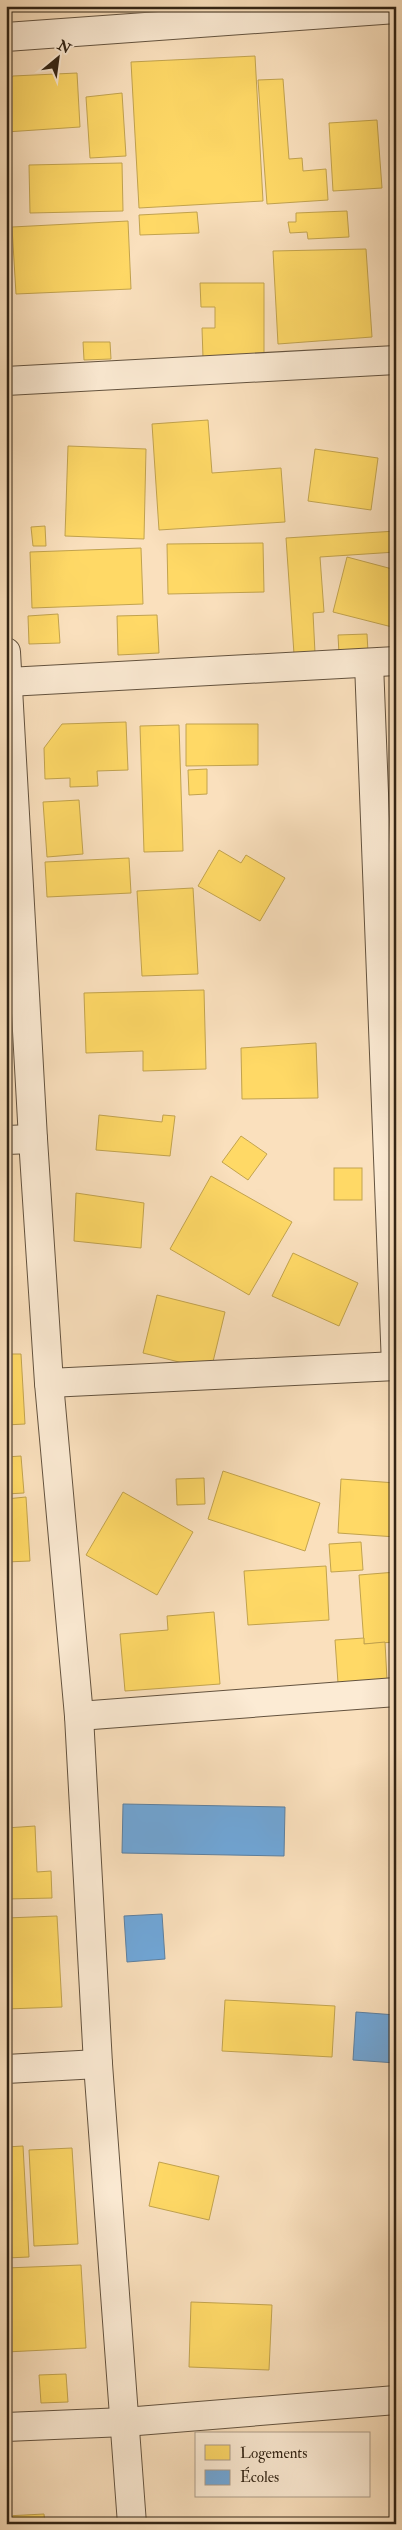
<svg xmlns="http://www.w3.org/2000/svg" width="402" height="2530" font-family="'IM FELL Double Pica',serif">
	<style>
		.homes { fill: #ffd966; stroke: #c2a34e }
		.schools { fill: #6fa8dc; stroke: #5d80a0 }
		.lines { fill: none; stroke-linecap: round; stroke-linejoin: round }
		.street-casing { stroke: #64533f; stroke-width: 30 }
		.street { stroke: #fcebd4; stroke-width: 28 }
	</style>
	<rect width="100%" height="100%" fill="#fae0bd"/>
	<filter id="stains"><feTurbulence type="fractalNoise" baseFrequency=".004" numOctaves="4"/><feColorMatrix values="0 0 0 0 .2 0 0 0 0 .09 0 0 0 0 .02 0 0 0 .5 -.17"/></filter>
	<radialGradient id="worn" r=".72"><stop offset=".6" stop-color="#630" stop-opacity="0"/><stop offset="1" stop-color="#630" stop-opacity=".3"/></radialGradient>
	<g class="homes">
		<polygon points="58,6 71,6 68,11"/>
		<polygon points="255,56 263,201 139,208 131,62"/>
		<polygon points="77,73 80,127 6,132 6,84 13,76"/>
		<polygon points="283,79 289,159 302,158 303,171 326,169 328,200 267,204 258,80"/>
		<polygon points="122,93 126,156 90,158 86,97"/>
		<polygon points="377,120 382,188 333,191 329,123"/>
		<polygon points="390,120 396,120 396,163 393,163"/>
		<polygon points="122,163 123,211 30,213 29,165"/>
		<polygon points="347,211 349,237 308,239 307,232 290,233 288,222 296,222 296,213"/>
		<polygon points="197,212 199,233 140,235 139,215"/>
		<polygon points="128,221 131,289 16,294 12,227"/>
		<polygon points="366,249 372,337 278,344 273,251"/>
		<polygon points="200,283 264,283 264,357 203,358 202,328 215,328 215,307 201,307"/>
		<polygon points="83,342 110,342 111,359 84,360"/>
		<polygon points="208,420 212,473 281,468 285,522 159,530 152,424"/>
		<polygon points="68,446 146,449 144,539 65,536"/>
		<polygon points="315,449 378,458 371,510 308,501"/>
		<polygon points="45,526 46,546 33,546 31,527"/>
		<polygon points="396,531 396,552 320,557 324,612 313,613 315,653 294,654 286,538"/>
		<polygon points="263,543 264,592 168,594 167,544"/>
		<polygon points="141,548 143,604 32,608 30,552"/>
		<polygon points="347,557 396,570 396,628 333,612"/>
		<polygon points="58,614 60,643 29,644 28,616"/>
		<polygon points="157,615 159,653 118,655 117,616"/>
		<polygon points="367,634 368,652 339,654 338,635"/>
		<polygon points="126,722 128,770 97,771 98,786 70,787 70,778 45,779 44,748 62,724"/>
		<polygon points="186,724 258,724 258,765 186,766"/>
		<polygon points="179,725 183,851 144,852 140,726"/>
		<polygon points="207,769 207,794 189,795 188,770"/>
		<polygon points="79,800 83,854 47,857 43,802"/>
		<polygon points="219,850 241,863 246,855 285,878 260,921 198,886"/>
		<polygon points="129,858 131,893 47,897 45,862"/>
		<polygon points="193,888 198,974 142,976 137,891"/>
		<polygon points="204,990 206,1069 143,1071 143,1051 86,1053 84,993"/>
		<polygon points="316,1043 318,1098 242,1099 241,1048"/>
		<polygon points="99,1115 162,1122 163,1115 175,1116 170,1156 96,1150"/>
		<polygon points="241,1136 267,1154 248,1180 222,1162"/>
		<rect x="334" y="1168" width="28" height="32"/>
		<polygon points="211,1176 292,1222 249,1295 170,1249"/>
		<polygon points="76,1193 144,1203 141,1248 74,1241"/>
		<polygon points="293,1253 358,1283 339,1326 272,1296"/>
		<polygon points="157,1295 225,1312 211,1370 143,1353"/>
		<polygon points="6,1354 21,1354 25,1424 6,1425"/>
		<polygon points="394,1418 396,1418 396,1455"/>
		<polygon points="21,1456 24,1493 6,1494 6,1457"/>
		<polygon points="223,1471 320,1503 305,1551 208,1519"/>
		<polygon points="204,1478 205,1504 177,1505 176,1479"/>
		<polygon points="341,1479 396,1483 396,1537 338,1533"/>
		<polygon points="123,1492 193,1532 157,1595 86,1555"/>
		<polygon points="26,1497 30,1561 6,1562 6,1499"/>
		<polygon points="361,1542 363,1570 331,1572 329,1544"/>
		<polygon points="326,1566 329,1620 248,1625 244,1571"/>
		<polygon points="396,1572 396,1642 364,1644 359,1575"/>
		<polygon points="214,1612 220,1684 125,1691 120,1634 168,1630 167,1616"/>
		<polygon points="364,1638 364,1644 385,1642 387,1680 338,1683 335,1640"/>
		<polygon points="35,1826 37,1872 51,1871 52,1898 6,1899 6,1828"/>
		<polygon points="57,1916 62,2007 6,2009 6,1918"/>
		<polygon points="225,2000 335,2006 332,2057 222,2051"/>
		<polygon points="23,2146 29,2257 6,2258 6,2147"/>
		<polygon points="72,2148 78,2244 34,2246 29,2150"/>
		<polygon points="159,2162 219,2176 209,2220 149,2206"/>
		<polygon points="81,2265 86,2348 6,2352 6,2268"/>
		<polygon points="191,2302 272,2305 269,2370 189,2367"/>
		<polygon points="66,2374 68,2402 41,2403 39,2375"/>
		<polygon points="44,2514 45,2524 6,2524 6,2516"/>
		<polygon points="97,2520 97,2524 45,2524 45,2522"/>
	</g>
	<g class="schools">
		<polygon points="123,1804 285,1807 284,1856 122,1853"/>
		<polygon points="162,1914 165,1959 127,1962 124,1916"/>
		<polygon points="356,2012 396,2015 396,2063 353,2060"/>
	</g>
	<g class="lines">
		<g class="street-casing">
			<g id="street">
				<polyline points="6,37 396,9"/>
				<polyline points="6,381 396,360"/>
				<polyline points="6,652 33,1139 49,1383 79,1716 98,2064 132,2524"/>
				<polyline points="369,663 396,1366"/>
				<polyline points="8,682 396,661"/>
				<polyline points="6,1140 33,1139"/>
				<polyline points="49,1383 396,1366"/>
				<polyline points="79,1716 396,1692"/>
				<polyline points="6,2069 98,2064"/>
				<polyline points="6,2427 125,2422 396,2400"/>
			</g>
		</g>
		<use href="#street" class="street"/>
	</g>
	<rect width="402" height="2530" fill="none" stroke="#fae0bd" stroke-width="25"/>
	<rect x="8" y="8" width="387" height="2515" fill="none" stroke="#322415" stroke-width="2.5"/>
	<rect x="12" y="12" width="377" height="2505" fill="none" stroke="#322415"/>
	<rect x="195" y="2432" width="175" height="65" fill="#fcebd4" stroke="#ab9b88"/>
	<rect x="205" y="2445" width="25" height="15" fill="#ffd966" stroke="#ab9b88"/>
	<text x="240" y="2458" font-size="15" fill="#322415">Logements</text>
	<rect x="205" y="2470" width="25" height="15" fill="#6fa8dc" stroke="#ab9b88"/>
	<text x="240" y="2482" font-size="15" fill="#322415">Écoles</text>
	<g transform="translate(58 58) rotate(29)" stroke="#fcebd4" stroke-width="4" paint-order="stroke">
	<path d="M0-4L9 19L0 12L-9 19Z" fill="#322415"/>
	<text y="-8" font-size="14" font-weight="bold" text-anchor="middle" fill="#322415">N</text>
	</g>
	<rect width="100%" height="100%" filter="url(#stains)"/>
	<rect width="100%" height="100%" fill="url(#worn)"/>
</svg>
